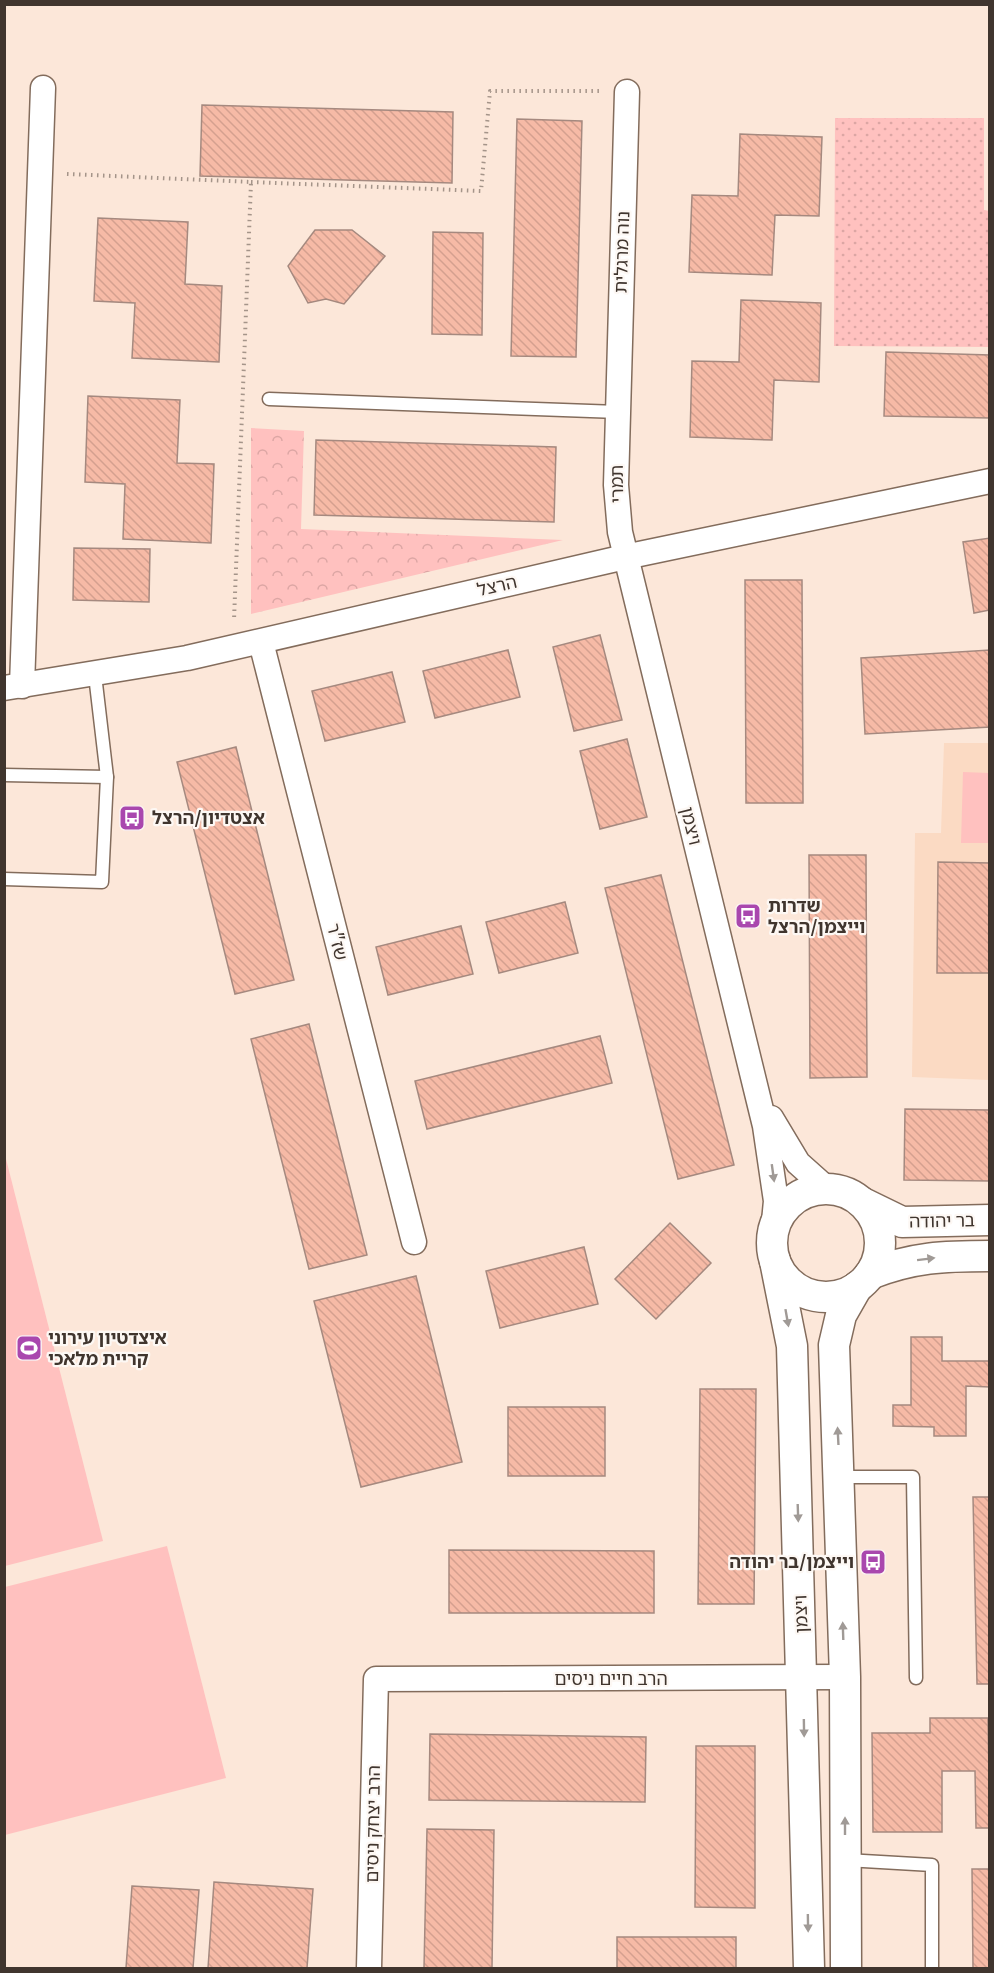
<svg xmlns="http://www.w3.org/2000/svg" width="994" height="1973" font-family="Merriweather,'Noto Sans Hebrew',serif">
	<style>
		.built { fill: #fbdac3 }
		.grass { fill: url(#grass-dots) }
		.park { fill: url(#park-crowns) }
		.garden { fill: #ffc1bf }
		.building { fill: url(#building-back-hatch); stroke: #a5897f; stroke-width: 1.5 }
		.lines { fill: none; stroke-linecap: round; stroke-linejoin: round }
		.service-casing { stroke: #836c5c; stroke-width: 15 }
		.minor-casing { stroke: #836c5c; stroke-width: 27 }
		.tertiary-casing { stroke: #836c5c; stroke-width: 33 }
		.path { stroke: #a49489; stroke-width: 4; stroke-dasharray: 1.5 4.5; stroke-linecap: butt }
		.service { stroke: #fff; stroke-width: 12 }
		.minor { stroke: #fff; stroke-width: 24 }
		.tertiary { stroke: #fff; stroke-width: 30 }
		.oneway { fill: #a09a96 }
		.labels { text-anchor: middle; stroke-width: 4.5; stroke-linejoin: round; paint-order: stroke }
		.street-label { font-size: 18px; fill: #40352e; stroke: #fdf8f4 }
		.poi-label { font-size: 18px; font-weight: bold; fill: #40352e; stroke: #fdf8f4; text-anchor: start }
	</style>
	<defs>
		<pattern id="grass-dots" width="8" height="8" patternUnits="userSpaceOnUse" patternTransform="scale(1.5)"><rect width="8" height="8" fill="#ffc1bf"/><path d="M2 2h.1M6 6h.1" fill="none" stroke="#dca6a4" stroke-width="1.8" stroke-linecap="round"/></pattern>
		<pattern id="park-crowns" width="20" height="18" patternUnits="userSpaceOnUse" patternTransform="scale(1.5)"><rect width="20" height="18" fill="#ffc1bf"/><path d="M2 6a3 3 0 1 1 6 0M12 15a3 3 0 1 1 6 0" fill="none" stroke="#dca6a4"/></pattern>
		<pattern id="building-back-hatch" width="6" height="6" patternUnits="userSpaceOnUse" patternTransform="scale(1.5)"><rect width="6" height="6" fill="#f6baa6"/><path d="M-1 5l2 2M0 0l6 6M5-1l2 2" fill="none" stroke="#d4a08f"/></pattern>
	</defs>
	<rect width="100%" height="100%" fill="#fce7d9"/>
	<polygon class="built" points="944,743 989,743 989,1080 912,1077 915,833 941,833"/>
	<polygon class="grass" points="835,118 984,118 984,210 990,211 989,347 834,346"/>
	<polygon class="park" points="251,428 304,431 301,529 563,540 251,614"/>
	<g class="garden">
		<polygon points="963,772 989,773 989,843 961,843"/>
		<polygon points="5,1155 103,1541 5,1566 4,1566"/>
		<polygon points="167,1546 226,1778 5,1835 5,1587"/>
	</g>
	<g class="building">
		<polygon points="202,105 453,112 452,183 200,176"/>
		<polygon points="517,119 582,121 576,357 511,356"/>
		<polygon points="740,134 822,137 819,216 775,215 772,275 689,272 692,195 738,196"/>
		<polygon points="98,218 188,222 185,284 222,286 219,362 132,358 135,303 94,301"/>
		<polygon points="315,230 352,230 385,256 344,304 326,299 308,303 288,266"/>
		<polygon points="433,232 483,233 482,335 432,334"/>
		<polygon points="741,300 821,303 819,382 774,380 772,440 690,437 692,361 739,362"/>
		<polygon points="886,352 990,355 990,418 884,416"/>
		<polygon points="88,396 180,400 177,463 214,464 211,543 123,539 125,484 85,482"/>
		<polygon points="316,440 556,447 554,522 314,515"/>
		<polygon points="990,538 990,610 974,613 963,542"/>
		<polygon points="74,548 150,549 149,602 73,600"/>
		<polygon points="745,580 802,580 803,803 746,803"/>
		<polygon points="600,635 622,720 574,731 553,647"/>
		<polygon points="508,650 520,697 435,718 423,671"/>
		<polygon points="990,650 990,727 865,734 861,658"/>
		<polygon points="392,672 405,722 325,741 312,691"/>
		<polygon points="627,739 647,817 600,829 580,751"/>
		<polygon points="236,747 294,980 235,994 177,762"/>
		<polygon points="809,855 866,855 867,1077 810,1078"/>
		<polygon points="938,862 990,863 990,973 937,973"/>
		<polygon points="661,875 734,1165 678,1179 605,888"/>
		<polygon points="565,902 578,953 499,973 486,922"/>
		<polygon points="461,926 473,974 388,995 376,947"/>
		<polygon points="309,1024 367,1255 309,1269 251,1039"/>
		<polygon points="600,1036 612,1083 427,1129 415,1081"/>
		<polygon points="905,1109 990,1110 990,1181 904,1180"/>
		<polygon points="670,1223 711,1263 656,1319 615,1279"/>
		<polygon points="584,1247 598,1304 500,1328 486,1271"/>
		<polygon points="416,1276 462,1462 361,1487 314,1301"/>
		<polygon points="911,1337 942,1337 942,1361 990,1361 990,1387 966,1386 966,1436 934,1436 934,1427 893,1426 893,1405 911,1405"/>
		<polygon points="700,1389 756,1389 754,1604 698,1604"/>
		<rect x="508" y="1407" width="97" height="69"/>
		<polygon points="973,1497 990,1497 990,1684 977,1684"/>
		<polygon points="449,1550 654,1551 654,1613 449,1613"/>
		<polygon points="930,1718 988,1718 990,1828 976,1828 975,1771 942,1771 942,1832 873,1832 872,1733 930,1733"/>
		<polygon points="430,1734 646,1737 645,1802 429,1800"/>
		<polygon points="696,1746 755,1746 755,1908 695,1907"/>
		<polygon points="427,1829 494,1830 492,1968 424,1968"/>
		<polygon points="972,1869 990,1869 990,1968 973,1968"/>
		<polygon points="214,1882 313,1889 307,1968 208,1968"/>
		<polygon points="132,1886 199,1890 193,1968 126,1968"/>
		<rect x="617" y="1937" width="119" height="31"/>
	</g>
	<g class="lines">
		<g class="service-casing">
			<g id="service">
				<polyline points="269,399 618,412"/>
				<polyline points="4,775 107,777"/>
				<polyline points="4,879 102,882 107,777 95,675"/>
				<polyline points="838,1477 913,1477 916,1678"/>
				<polyline points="846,1860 932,1865 932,1968"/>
			</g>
		</g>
		<g class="minor-casing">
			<g id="minor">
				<polyline points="627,92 616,485 620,532 765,1126 776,1201 772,1242"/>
				<polyline points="261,642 414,1242"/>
				<polyline points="22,686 43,88"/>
				<polyline points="4,688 187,658 625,557 990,481"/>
				<polyline points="771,1118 798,1163 826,1188"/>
				<polyline points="369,1968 376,1679 845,1677"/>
			</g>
		</g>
		<g class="tertiary-casing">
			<g id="tertiary">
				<circle cx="826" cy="1243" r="54"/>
				<polyline points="863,1203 902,1222 990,1220"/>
				<polyline points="775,1261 792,1346 809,1968"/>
				<path d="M 870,1274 C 913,1257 944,1256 990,1256"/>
				<polyline points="846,1968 845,1677 834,1345 841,1315 857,1287"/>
			</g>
		</g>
		<g class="path">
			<polyline points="67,174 251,182 234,620"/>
			<polyline points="251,182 481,191 490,91 599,91"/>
		</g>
		<use href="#service" class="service"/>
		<use href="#minor" class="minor"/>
		<use href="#tertiary" class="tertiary"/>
	</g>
	<defs><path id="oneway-solid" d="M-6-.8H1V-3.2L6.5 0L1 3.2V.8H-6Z" transform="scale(1.5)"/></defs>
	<g class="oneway">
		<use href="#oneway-solid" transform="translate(773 1173) rotate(82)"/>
		<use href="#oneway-solid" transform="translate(926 1259) rotate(-7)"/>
		<use href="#oneway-solid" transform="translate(787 1318) rotate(80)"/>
		<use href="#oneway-solid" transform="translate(838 1436) rotate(-93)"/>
		<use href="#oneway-solid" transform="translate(798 1513) rotate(88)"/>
		<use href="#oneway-solid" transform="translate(843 1631) rotate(-92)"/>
		<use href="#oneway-solid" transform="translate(804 1728) rotate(89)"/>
		<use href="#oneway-solid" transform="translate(845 1826) rotate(-90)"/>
		<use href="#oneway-solid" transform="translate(808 1923) rotate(89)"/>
	</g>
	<defs>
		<g id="bus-square" transform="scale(1.35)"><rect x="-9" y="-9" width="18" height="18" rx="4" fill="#a947ae" stroke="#fdf8f4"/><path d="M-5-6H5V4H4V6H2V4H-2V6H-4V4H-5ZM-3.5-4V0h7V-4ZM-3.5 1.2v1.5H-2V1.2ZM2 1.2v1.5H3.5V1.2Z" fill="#fff"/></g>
		<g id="stadium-square" transform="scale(1.35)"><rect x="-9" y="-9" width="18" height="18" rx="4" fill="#a947ae" stroke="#fdf8f4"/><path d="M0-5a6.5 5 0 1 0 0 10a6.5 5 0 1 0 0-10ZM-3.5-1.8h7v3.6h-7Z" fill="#fff"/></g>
	</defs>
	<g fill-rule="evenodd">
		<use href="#bus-square" x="132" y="818"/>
		<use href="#bus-square" x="748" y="916"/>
		<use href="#stadium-square" x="29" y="1348"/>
		<use href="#bus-square" x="873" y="1562"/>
	</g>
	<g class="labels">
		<g class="street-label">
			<text transform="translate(622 252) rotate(-88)" y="6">נוה מרגלית</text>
			<text transform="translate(617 484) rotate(-91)" y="6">תמרי</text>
			<text transform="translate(497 586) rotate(-13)" y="6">הרצל</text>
			<text transform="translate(691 826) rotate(76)" y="6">ויצמן</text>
			<text transform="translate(337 942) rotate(76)" y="6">שז"ר</text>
			<text transform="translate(942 1221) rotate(-1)" y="6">בר יהודה</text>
			<text transform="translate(801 1614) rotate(-92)" y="6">ויצמן</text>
			<text x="611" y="1685">הרב חיים ניסים</text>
			<text transform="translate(373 1824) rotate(-89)" y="6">הרב יצחק ניסים</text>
		</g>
		<g class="poi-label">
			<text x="152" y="824">אצטדיון/הרצל</text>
			<text x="768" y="912">שדרות<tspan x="768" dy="21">וייצמן/הרצל</tspan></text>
			<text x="48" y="1344">איצדטיון עירוני<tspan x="48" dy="21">קריית מלאכי</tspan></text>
			<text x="854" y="1568" text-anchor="end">וייצמן/בר יהודה</text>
		</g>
	</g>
	<rect width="994" height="1973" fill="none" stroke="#40352e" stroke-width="12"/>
</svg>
